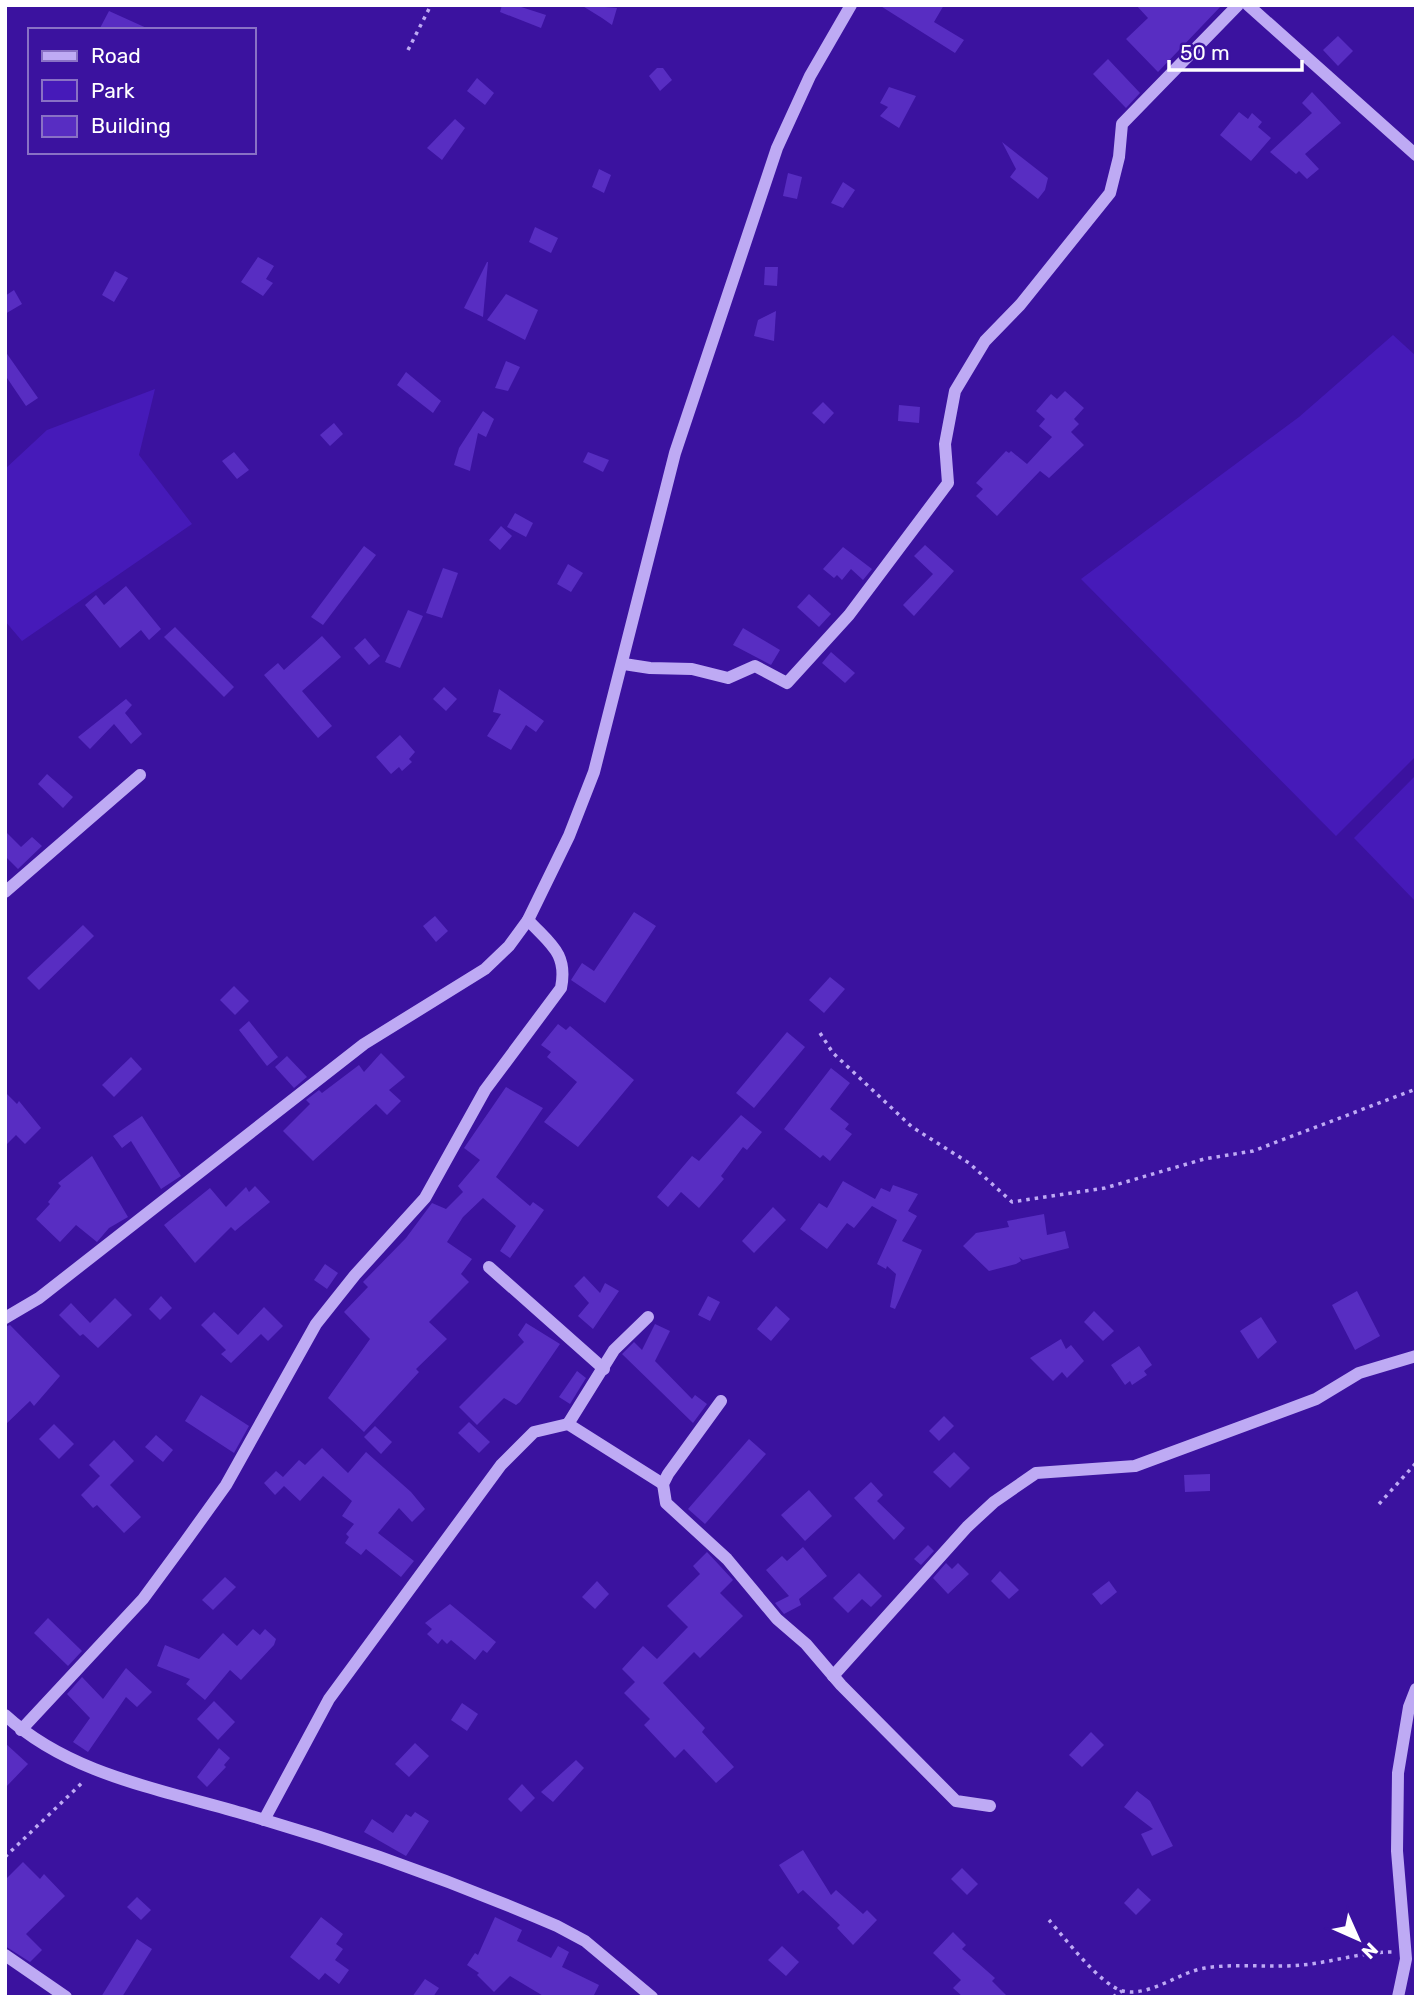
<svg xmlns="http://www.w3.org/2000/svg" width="1421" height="2002" font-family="Rubik,sans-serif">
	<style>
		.green { fill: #461ab9 }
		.building { fill: #582dc2 }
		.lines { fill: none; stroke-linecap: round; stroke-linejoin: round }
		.path { stroke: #beaaf4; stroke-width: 3.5; stroke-dasharray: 3.5 5; stroke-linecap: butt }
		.minor { stroke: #beaaf4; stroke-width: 12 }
	</style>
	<rect width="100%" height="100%" fill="#3b129f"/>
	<g class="green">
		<polygon points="1393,335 1416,356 1416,756 1336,836 1081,579 1299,417"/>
		<polygon points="155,389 139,455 192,524 22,641 5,621 5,469 47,430"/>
		<polygon points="1416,775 1416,902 1354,838"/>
	</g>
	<g class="building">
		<polygon points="502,5 515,5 546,15 541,28 500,12"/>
		<polygon points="581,5 617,8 612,25 602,18"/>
		<polygon points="879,5 944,5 934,22 964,40 955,53"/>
		<polygon points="1136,5 1222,5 1158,72 1126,39 1148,18"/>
		<polygon points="109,11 151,30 99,30"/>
		<polygon points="1338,36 1353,51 1338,66 1323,50"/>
		<polygon points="1108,59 1140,93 1126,108 1093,74"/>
		<polygon points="657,68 663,68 672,80 660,91 649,76"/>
		<polygon points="477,78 494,93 485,105 467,91"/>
		<polygon points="889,87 916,96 899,128 880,116 888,107 880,103"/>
		<polygon points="1312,92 1341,123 1305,154 1319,169 1307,179 1299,171 1296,174 1270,152 1312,113 1302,103"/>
		<polygon points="1239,112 1248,119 1252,113 1262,122 1258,127 1271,138 1251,161 1220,135"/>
		<polygon points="455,119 465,128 442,160 427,148"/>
		<polygon points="1002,142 1048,178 1045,190 1038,199 1010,177 1016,169"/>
		<polygon points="599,169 611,175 604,193 592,187"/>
		<polygon points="788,173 802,177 797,199 783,196"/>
		<polygon points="843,182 855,190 843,208 831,203"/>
		<polygon points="535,227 558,238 551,253 529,242"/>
		<polygon points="258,257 274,266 266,279 273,283 263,296 241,282"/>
		<polygon points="487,262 488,262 483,317 464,308"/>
		<polygon points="765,267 778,267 777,286 764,285"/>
		<polygon points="115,271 128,278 114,302 102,295"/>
		<polygon points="14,290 22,304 5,314 5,296"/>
		<polygon points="506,294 538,310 525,340 487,320"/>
		<polygon points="776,311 774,341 754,336 758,320"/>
		<polygon points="5,351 38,398 26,406 5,375"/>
		<polygon points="506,361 520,367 508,391 495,388"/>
		<polygon points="406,372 441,401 433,413 397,385"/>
		<polygon points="1065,391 1084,408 1074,419 1079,424 1071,432 1084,445 1049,478 1040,471 997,516 976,496 983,489 976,483 1006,451 1009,453 1011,451 1027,464 1052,437 1039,426 1045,419 1036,411 1051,394 1057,399"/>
		<polygon points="823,402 834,413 824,424 812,413"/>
		<polygon points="899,405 920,407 919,423 898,421"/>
		<polygon points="483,411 494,419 486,437 478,433 470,471 454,465 459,448"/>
		<polygon points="334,423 343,434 330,446 320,435"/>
		<polygon points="234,452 249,470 237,479 222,461"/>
		<polygon points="588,452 609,460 603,472 583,462"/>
		<polygon points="515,513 533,523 526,537 507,527"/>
		<polygon points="501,526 512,536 500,550 489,540"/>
		<polygon points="925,545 954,571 914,616 903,605 933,574 914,556"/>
		<polygon points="364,546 376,555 323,625 311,617"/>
		<polygon points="843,547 872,569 863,580 851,569 842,580 837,575 834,578 823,569"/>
		<polygon points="568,564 583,573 571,592 557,584"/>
		<polygon points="443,568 458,573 442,618 426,613"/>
		<polygon points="126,586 161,629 149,640 141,630 120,648 85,605 96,595 104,605"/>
		<polygon points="809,594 831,614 819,627 797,607"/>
		<polygon points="408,610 423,616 400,668 385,662"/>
		<polygon points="175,627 234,687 224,697 164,637"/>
		<polygon points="743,628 780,650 771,665 733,645"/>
		<polygon points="322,636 341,657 302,691 332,726 318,738 264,675 278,663 284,670"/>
		<polygon points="365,638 380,656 369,665 354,648"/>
		<polygon points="831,652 855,673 845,683 822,663"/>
		<polygon points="444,687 457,699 446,711 433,699"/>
		<polygon points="499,689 544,721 536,732 526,725 511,750 487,736 501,714 493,712"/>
		<polygon points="126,699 132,705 125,713 142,734 131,744 114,724 90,749 78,737"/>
		<polygon points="400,735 415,752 409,759 412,762 402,771 399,767 391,774 376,757"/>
		<polygon points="47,774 73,797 63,808 38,784"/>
		<polygon points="5,831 21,847 32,837 42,846 18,869 5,856"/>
		<polygon points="634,912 656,926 605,1003 571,980 582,963 594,971"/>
		<polygon points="435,916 448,931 436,942 423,926"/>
		<polygon points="83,925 94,936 39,990 27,978"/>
		<polygon points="830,977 845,989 824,1013 809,1000"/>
		<polygon points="234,986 249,1001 235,1015 220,1000"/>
		<polygon points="249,1021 278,1057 267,1066 239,1030"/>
		<polygon points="558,1024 566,1030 570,1026 634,1080 578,1147 544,1122 577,1082 547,1057 551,1052 541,1045"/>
		<polygon points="787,1032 805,1047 754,1108 736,1093"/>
		<polygon points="381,1053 405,1077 389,1090 401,1101 387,1115 376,1104 313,1161 283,1131 310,1104 306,1100 319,1090 322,1093 359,1065 364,1072"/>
		<polygon points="287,1056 307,1077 294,1088 275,1067"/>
		<polygon points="131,1057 142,1069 114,1097 102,1085"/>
		<polygon points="831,1068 850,1083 830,1109 849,1124 845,1129 852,1134 830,1161 823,1155 820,1158 784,1129"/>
		<polygon points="506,1087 543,1108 496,1177 530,1206 533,1202 544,1210 510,1258 500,1251 516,1226 483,1198 463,1217 447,1242 472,1259 461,1274 469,1282 429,1322 447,1339 416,1369 419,1372 364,1432 328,1398 370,1339 344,1312 368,1287 363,1282 406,1238 432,1203 446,1209 463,1192 458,1186 480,1160 464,1148"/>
		<polygon points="5,1092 17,1104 19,1101 41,1128 25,1144 16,1135 5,1146"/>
		<polygon points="741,1115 762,1132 747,1150 743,1147 721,1176 724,1179 699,1208 681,1192 668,1207 657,1197 692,1156 699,1161"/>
		<polygon points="142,1116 181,1176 161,1189 131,1141 122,1148 113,1136"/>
		<polygon points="92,1156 128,1217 109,1228 97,1242 76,1225 60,1242 36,1219 50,1204 48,1202 61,1186 58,1183"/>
		<polygon points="843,1181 875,1199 881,1188 890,1192 893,1185 918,1194 908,1211 917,1216 902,1241 922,1250 895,1309 890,1307 896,1274 887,1266 886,1269 877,1264 897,1220 872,1206 854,1228 847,1223 827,1249 800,1229 819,1203 827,1208"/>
		<polygon points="255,1186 270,1202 235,1231 231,1227 195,1263 164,1225 210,1188 226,1207 246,1187 249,1192"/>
		<polygon points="773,1207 786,1220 754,1253 742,1241"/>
		<polygon points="1044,1214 1047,1235 1065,1231 1069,1248 1023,1260 1019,1257 1021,1261 1016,1264 989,1271 963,1246 976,1233 1009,1227 1007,1221"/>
		<polygon points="325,1264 338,1273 327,1289 314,1280"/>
		<polygon points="584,1276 600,1293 605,1283 619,1291 593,1329 578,1316 589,1303 574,1286"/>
		<polygon points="1357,1291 1380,1336 1355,1350 1332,1305"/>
		<polygon points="161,1296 172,1308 160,1320 149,1309"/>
		<polygon points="708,1296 720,1302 710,1321 698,1315"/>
		<polygon points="115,1298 132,1315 98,1348 83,1334 80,1336 59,1315 71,1303 90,1323"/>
		<polygon points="776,1306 790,1319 771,1341 757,1329"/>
		<polygon points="264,1307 283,1326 268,1341 261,1334 231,1363 221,1354 226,1350 201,1325 214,1312 238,1335"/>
		<polygon points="1094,1311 1114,1331 1103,1341 1084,1322"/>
		<polygon points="1261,1317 1277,1342 1258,1359 1240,1331"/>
		<polygon points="526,1323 560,1344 520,1402 516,1405 504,1398 477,1425 459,1407 524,1342 518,1335"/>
		<polygon points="655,1324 670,1331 655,1361 692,1399 695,1395 707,1404 693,1423 622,1354 634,1342 642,1350"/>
		<polygon points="10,1325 60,1376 34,1406 30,1401 5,1425 5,1327"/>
		<polygon points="1061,1339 1066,1349 1071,1345 1084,1361 1067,1378 1062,1372 1053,1381 1030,1358"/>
		<polygon points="1139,1346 1152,1365 1144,1371 1147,1375 1132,1385 1130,1381 1125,1385 1111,1365"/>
		<polygon points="577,1371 586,1378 570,1404 559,1397"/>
		<polygon points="201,1395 249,1426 234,1453 185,1421"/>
		<polygon points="944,1416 954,1426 939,1441 929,1431"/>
		<polygon points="469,1422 490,1442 479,1453 458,1433"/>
		<polygon points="54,1424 74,1444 59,1459 39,1439"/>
		<polygon points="375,1426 392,1442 381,1454 364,1437"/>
		<polygon points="156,1435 173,1450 163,1462 145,1447"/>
		<polygon points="749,1439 766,1454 705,1524 688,1509"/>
		<polygon points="114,1440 134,1461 110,1485 141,1517 124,1533 97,1505 93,1508 81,1495 100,1476 89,1465"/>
		<polygon points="322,1448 348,1473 366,1452 411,1492 425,1509 412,1522 399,1508 378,1533 414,1561 401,1577 366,1549 361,1555 345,1543 349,1537 346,1534 354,1524 342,1516 352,1501 323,1476 300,1501 284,1486 275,1495 264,1483 276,1471 283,1477 299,1460 305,1465"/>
		<polygon points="954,1452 970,1468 950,1488 933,1472"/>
		<polygon points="1210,1474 1210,1491 1185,1492 1184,1475"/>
		<polygon points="871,1482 883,1495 877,1501 905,1528 894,1540 854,1498"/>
		<polygon points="809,1490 832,1516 805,1541 781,1515"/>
		<polygon points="928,1545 934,1551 921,1565 914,1559"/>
		<polygon points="803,1547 827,1576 799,1599 801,1605 784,1614 775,1603 789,1596 766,1570 782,1556 787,1561"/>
		<polygon points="707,1552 733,1580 720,1593 743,1616 700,1658 694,1652 663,1683 705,1728 702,1732 734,1767 716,1783 684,1749 675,1758 644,1725 650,1719 624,1693 635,1682 622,1669 643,1646 657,1659 688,1627 667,1606 700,1574 693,1566"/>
		<polygon points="946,1563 952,1569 958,1563 969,1574 948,1594 933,1578"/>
		<polygon points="1000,1571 1019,1590 1009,1599 991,1581"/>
		<polygon points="859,1573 882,1596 871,1607 862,1599 848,1613 833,1598"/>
		<polygon points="225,1577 236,1587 213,1610 202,1600"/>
		<polygon points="597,1581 609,1594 595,1609 582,1597"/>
		<polygon points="1109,1581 1117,1592 1101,1605 1092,1594"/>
		<polygon points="450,1604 496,1642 487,1653 483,1650 475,1660 451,1640 447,1644 442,1639 438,1644 427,1634 432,1629 425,1623"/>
		<polygon points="48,1618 82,1651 68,1666 34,1633"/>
		<polygon points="253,1629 260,1635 265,1629 276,1639 274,1645 241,1680 230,1670 205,1700 186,1684 190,1679 157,1666 165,1645 199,1659 223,1633 237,1646"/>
		<polygon points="126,1668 152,1692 137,1707 126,1697 88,1752 73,1742 90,1718 67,1694 82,1677 103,1699"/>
		<polygon points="214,1701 235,1722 218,1740 197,1719"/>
		<polygon points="462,1703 478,1714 467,1731 451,1720"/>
		<polygon points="1091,1732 1104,1745 1082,1767 1069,1755"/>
		<polygon points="5,1743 28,1764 5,1788"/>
		<polygon points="415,1743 429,1756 409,1777 395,1764"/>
		<polygon points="219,1748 230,1758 224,1765 226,1767 207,1787 197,1777"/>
		<polygon points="576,1760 584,1768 553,1802 541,1792"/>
		<polygon points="522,1784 535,1798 521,1812 508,1799"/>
		<polygon points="1137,1791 1150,1801 1173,1846 1152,1856 1141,1834 1153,1829 1124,1807"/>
		<polygon points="415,1812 429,1821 406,1856 364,1832 372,1819 393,1833 406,1814 411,1817"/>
		<polygon points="803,1850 831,1895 836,1890 863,1914 867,1910 877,1920 853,1945 837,1928 840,1925 803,1890 798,1894 779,1865"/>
		<polygon points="23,1862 40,1879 44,1874 65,1896 26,1934 42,1950 30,1962 5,1946 5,1880"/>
		<polygon points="962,1868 978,1884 967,1895 951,1879"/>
		<polygon points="1138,1888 1151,1900 1136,1915 1124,1903"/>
		<polygon points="137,1897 151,1910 141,1920 127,1907"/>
		<polygon points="321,1917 343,1934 336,1944 343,1949 335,1960 349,1970 339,1984 325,1973 319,1980 290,1957"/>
		<polygon points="495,1917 522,1930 517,1941 551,1958 558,1946 569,1952 562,1967 599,1985 593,1997 545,1997 510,1976 494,1992 477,1975 479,1973 467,1965 475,1953 478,1955"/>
		<polygon points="953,1932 966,1945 962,1949 995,1978 992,1981 1008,1997 963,1997 953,1988 961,1980 933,1953"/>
		<polygon points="137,1939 152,1949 122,1997 101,1997"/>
		<polygon points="782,1946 799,1962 786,1976 768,1960"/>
		<polygon points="425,1979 439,1988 433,1997 412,1997"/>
	</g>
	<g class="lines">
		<g class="path">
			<polyline points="408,50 431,5"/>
			<polyline points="820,1033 833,1053 912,1127 969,1163 1012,1202 1105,1188 1204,1159 1253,1151 1416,1089"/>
			<polyline points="1379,1504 1416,1463"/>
			<polyline points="5,1857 84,1781"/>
			<path d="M 1049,1920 C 1064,1937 1101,1986 1123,1991 C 1150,1997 1179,1972 1205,1968 C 1236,1963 1271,1968 1302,1965 C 1333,1962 1362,1952 1393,1952"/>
			<polyline points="1113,1997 1122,1991"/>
		</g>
		<g class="minor">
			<polyline points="1248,5 1416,155"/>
			<polyline points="624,664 650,668 692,669 728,678 755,666 787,683 849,615 948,483 945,444 955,391 985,341 1020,305 1110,193 1119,157 1122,124 1238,5"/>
			<polyline points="5,892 140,775"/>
			<polyline points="489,1267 604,1369"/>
			<polyline points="5,1318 39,1298 364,1044 485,969 509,946 528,920 569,836 594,772 675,453 777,148 810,76 851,5"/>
			<polyline points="721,1401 668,1474 663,1484 666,1503 727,1559 777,1619 806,1644 841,1685 956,1801 990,1806"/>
			<polyline points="568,1424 614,1350 648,1317"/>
			<polyline points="833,1676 967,1527 994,1502 1036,1473 1135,1466 1316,1399 1359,1373 1416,1356"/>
			<path d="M 5,1715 C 71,1776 165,1790 248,1815 C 352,1845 457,1883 557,1926 L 585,1941 L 652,1997"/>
			<path d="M 21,1730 L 143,1599 L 185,1542 L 226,1485 L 316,1324 L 355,1275 L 425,1198 L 485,1090 L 561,988 C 568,953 550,944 528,920"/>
			<polyline points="264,1820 329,1699 501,1465 534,1432 568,1424 663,1484"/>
			<polyline points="5,1955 66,1997"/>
			<polyline points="1398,1997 1406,1959 1397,1851 1398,1773 1409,1707 1416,1689"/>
		</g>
	</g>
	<rect width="1421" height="2002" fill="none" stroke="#ffffff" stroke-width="14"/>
	<rect x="28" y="28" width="228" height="126" fill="#3b129f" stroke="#8971c5" stroke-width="2"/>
	<rect x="42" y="51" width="35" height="10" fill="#beaaf4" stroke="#8971c5" stroke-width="2"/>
	<text x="91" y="63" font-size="21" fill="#ffffff">Road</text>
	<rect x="42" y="80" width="35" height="21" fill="#461ab9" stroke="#8971c5" stroke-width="2"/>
	<text x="91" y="98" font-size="21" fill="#ffffff">Park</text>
	<rect x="42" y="116" width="35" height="21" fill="#582dc2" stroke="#8971c5" stroke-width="2"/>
	<text x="91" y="133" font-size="21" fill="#ffffff">Building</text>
	<g transform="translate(1358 1939) rotate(135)" stroke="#3b129f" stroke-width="5" paint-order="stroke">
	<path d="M0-5L12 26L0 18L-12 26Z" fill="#ffffff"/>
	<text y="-10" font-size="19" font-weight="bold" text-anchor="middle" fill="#ffffff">N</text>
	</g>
	<path d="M1169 60v10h133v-10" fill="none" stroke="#ffffff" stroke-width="3.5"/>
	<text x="1180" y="60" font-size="21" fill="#ffffff" stroke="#3b129f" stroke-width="5" paint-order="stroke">50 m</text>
</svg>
